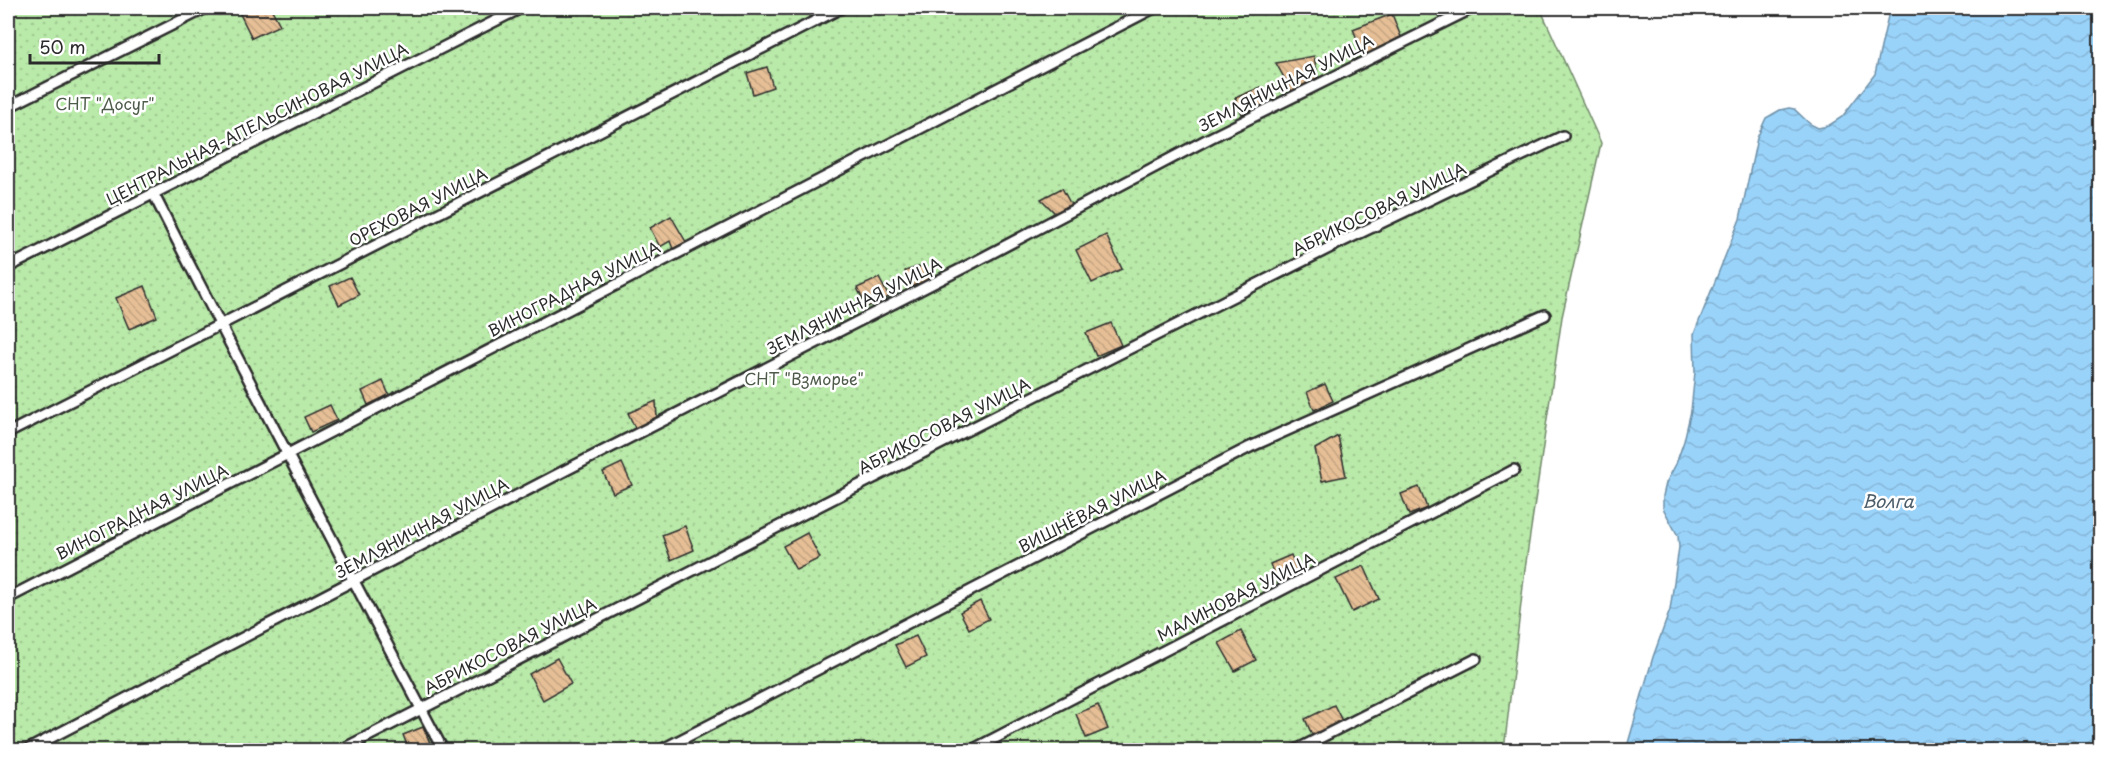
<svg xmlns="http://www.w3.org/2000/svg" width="2108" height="758" font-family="'Playpen Sans',sans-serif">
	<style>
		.grass { fill: url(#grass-dots); stroke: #728a6a; stroke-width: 1.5 }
		.water { fill: url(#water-waves); stroke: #6e90a7; stroke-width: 1.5 }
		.building { fill: url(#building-back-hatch); stroke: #2b2b2b; stroke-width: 1.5 }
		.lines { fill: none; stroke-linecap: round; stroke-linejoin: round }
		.service-casing { stroke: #2b2b2b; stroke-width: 14 }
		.service { stroke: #fff; stroke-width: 9 }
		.labels { text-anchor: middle; stroke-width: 5; stroke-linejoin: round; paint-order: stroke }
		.street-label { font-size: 16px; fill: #2b2b2b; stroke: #fff }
		.park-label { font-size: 16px; fill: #4e5b4a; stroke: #fff }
		.water-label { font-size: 18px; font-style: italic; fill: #4c5d69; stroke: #fff }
	</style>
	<defs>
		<pattern id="grass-dots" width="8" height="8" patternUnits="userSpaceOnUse" patternTransform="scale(1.5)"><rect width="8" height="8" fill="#b9eaa9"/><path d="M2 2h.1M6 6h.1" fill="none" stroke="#9fc992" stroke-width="1.8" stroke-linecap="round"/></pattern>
		<pattern id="water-waves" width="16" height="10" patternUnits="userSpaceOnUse" patternTransform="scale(1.5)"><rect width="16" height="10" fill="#9ad3fa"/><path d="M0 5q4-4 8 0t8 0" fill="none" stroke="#85b5d6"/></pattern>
		<pattern id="building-back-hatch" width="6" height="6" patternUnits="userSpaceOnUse" patternTransform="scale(1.5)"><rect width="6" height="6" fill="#e6bf96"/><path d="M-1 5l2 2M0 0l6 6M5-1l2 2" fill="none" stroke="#c5a481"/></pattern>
	</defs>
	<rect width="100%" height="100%" fill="#fff"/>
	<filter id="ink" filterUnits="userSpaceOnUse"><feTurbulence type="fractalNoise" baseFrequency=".0167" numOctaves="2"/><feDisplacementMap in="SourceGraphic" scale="12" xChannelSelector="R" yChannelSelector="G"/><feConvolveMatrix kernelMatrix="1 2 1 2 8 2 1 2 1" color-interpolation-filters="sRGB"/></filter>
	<g filter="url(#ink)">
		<g class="grass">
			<polygon points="8,8 510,8 8,262"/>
			<polygon points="532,8 1540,8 1601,143 1562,317 1525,569 1504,750 8,750 8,274"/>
		</g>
		<polygon class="water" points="1893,8 2100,8 2100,750 1626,750 1653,657 1670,610 1679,547 1678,536 1663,508 1663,496 1666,483 1676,464 1684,441 1691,411 1695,372 1694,334 1740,219 1757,138 1766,118 1780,110 1789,108 1794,109 1810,124 1818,128 1828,126 1842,117 1875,74 1888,16"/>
		<g class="building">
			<polygon points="237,8 271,8 280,25 252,38"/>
			<polygon points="1392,14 1403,42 1364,57 1353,29"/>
			<polygon points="1314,56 1318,77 1292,92 1276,63"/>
			<polygon points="767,67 773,87 753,94 747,73"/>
			<polygon points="1261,87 1268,103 1242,114 1235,98"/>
			<polygon points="1062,188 1071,205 1055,213 1041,199"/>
			<polygon points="671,216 686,242 673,249 670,241 660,247 650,228"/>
			<polygon points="1106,235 1122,269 1092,283 1076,250"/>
			<polygon points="925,265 930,280 910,287 905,271"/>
			<polygon points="350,277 359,295 339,305 330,286"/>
			<polygon points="879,278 889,297 867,307 857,288"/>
			<polygon points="145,286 157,317 129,329 116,298"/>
			<polygon points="1111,323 1121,345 1096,356 1086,333"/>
			<polygon points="383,381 389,395 368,405 362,391"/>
			<polygon points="1325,384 1333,401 1314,410 1307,392"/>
			<polygon points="656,401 657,418 635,428 628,413"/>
			<polygon points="330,405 337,420 311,432 304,417"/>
			<polygon points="1338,436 1346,476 1322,481 1315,449"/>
			<polygon points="622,463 632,485 613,493 603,472"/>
			<polygon points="1419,487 1427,508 1409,515 1401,494"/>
			<polygon points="685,526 694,550 671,560 662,535"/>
			<polygon points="807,533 820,558 796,570 783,546"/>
			<polygon points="1291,555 1299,574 1277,583 1270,564"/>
			<polygon points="1364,566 1379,599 1352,612 1336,579"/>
			<polygon points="980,601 989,619 969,629 960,612"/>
			<polygon points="1241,631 1256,660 1235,671 1219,643"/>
			<polygon points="916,636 926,657 906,667 895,645"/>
			<polygon points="557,658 571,684 543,700 529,674"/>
			<polygon points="1098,705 1108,729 1086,738 1076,714"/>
			<polygon points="1334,705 1343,723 1313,737 1305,719"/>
			<polygon points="423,727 433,750 409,750 403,735"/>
		</g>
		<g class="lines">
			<g class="service-casing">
				<g id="service">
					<polyline points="8,107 206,8"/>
					<path d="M 153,193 C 248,380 345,565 443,750"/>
					<polyline points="8,267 521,8"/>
					<polyline points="8,433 841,8"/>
					<polyline points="8,598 1154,8"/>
					<polyline points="27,750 568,469 969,265 1210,138 1473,8"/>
					<polyline points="341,750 950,439 1337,244 1563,136"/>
					<polyline points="661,750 1250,447 1545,315"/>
					<polyline points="972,750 1514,470"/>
					<polyline points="1296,750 1476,659"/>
				</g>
			</g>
			<use href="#service" class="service"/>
		</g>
	</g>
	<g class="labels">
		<g class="street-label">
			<text transform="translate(1286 83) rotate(-27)" y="6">ЗЕМЛЯНИЧНАЯ УЛИЦА</text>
			<text transform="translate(257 124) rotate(-27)" y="6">ЦЕНТРАЛЬНАЯ-АПЕЛЬСИНОВАЯ УЛИЦА</text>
			<text transform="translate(418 207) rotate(-27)" y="6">ОРЕХОВАЯ УЛИЦА</text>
			<text transform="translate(1379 209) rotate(-26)" y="6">АБРИКОСОВАЯ УЛИЦА</text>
			<text transform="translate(574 289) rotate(-27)" y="6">ВИНОГРАДНАЯ УЛИЦА</text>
			<text transform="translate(854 306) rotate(-27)" y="6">ЗЕМЛЯНИЧНАЯ УЛИЦА</text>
			<text transform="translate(944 426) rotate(-27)" y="6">АБРИКОСОВАЯ УЛИЦА</text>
			<text transform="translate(1092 511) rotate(-27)" y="6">ВИШНЁВАЯ УЛИЦА</text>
			<text transform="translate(142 512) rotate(-27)" y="6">ВИНОГРАДНАЯ УЛИЦА</text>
			<text transform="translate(422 528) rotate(-28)" y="6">ЗЕМЛЯНИЧНАЯ УЛИЦА</text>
			<text transform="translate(1236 597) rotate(-27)" y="6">МАЛИНОВАЯ УЛИЦА</text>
			<text transform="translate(510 646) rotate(-27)" y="6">АБРИКОСОВАЯ УЛИЦА</text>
		</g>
		<g class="park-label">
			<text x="105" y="110">СНТ "Досуг"</text>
			<text x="804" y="385">СНТ "Взморье"</text>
		</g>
		<g class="water-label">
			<text x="1888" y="508">Волга</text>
		</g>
	</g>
	<rect width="2108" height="758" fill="none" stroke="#fff" stroke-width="30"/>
	<rect x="15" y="15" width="2078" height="728" fill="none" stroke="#2b2b2b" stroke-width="2" filter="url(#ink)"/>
	<path d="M30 54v9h129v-9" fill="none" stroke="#2b2b2b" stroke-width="3"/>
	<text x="39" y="54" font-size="18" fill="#2b2b2b" stroke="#ffffff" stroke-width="4.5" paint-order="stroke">50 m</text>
</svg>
